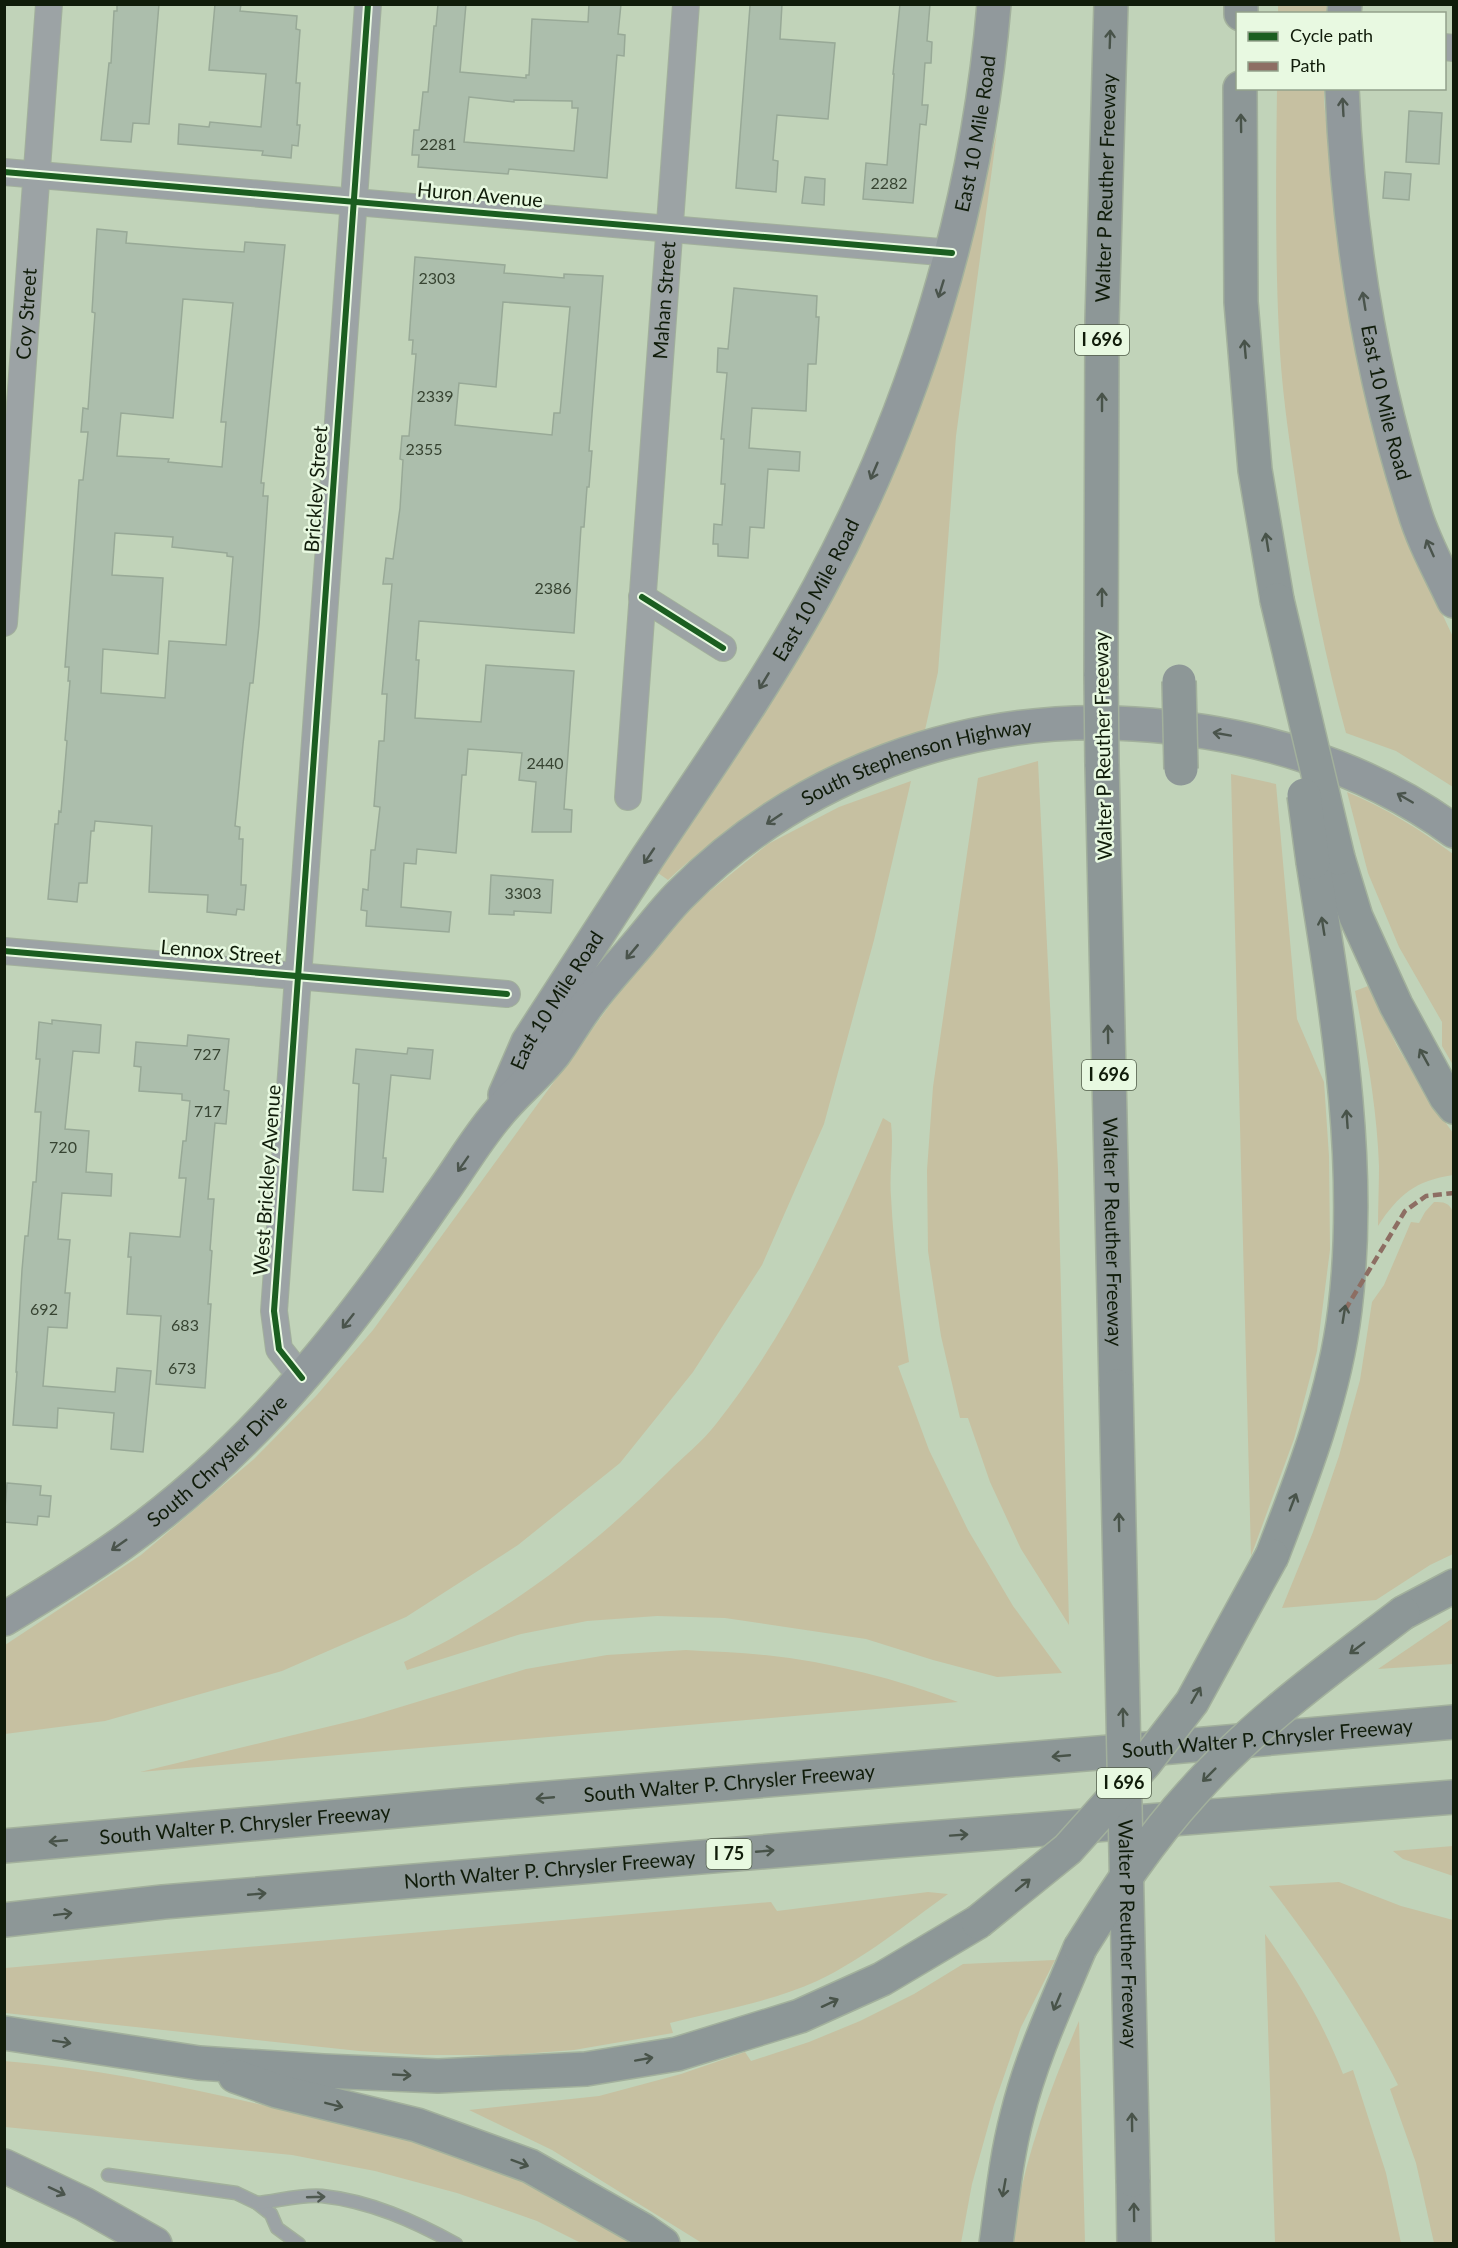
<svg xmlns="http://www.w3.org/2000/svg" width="1458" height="2248" font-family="Lato,sans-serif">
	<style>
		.green { fill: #c6c0a1 }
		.building { fill: #acbeac; stroke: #98a997; stroke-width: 1.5; fill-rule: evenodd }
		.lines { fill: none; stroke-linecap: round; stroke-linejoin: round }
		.lane-casing { stroke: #a2b09c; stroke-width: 15 }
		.street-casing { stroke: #a2b09c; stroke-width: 28 }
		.secondary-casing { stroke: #a2b09c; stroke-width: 36 }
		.highway-casing { stroke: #a2b09c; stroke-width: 36 }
		.lane { stroke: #9ca3a5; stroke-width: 12 }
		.street { stroke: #9ca3a5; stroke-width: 26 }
		.secondary { stroke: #91999c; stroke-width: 33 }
		.highway { stroke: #8d9797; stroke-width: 33 }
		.highway-bridge-casing { stroke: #a2b09c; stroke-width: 36; stroke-linecap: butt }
		.highway-bridge { stroke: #8d9797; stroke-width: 33 }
		.quiet { stroke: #8d6e63; stroke-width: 4.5; stroke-dasharray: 9 4.5; stroke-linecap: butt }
		.cycleway-casing { stroke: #e8f9e1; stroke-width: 10 }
		.cycleway { stroke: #1b5e20; stroke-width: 6 }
		.oneway { stroke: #485349 }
		.oneway2 { stroke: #4a544c }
		.oneway3 { stroke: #4f5950 }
		.labels { text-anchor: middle; stroke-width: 5; stroke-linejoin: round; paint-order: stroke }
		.number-label { font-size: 16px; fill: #374432 }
		.shield { fill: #e8f9e1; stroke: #515e4a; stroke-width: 1.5 }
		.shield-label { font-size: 18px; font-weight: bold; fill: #101c0a }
		.street-label { font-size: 20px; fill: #101c0a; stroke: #e8f9e1 }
	</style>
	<rect width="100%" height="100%" fill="#c1d3b9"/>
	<g class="green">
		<polygon points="1278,5 1327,5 1326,13 1278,13"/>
		<path d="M 1277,89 L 1324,89 L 1324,102 L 1341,260 L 1369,418 L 1417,560 L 1453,637 L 1453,787 L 1396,751 L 1346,733 C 1323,650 1307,565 1295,479 C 1288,431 1281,383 1279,334 C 1275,253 1276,170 1277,89 Z"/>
		<path d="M 997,132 L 956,436 L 938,672 L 925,730 C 825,762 745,809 668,880 L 658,873 L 778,689 L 966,258 Z"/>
		<polygon points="1038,761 1058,1169 1069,1625 1021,1549 990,1482 968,1418 960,1418 941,1336 928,1251 927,1170 933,1087 978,778"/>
		<polygon points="1231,774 1276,784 1297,1019 1324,1082 1329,1156 1330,1250 1317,1351 1294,1439 1251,1556"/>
		<polygon points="911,781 874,940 824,1124 762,1265 693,1372 620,1463 518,1545 406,1617 282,1671 105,1721 5,1734 5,1645 141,1555 254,1459 316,1396 373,1330 639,965 699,900 768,844 839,807"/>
		<path d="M 1347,792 C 1386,808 1419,829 1453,854 L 1453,1065 L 1442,1046 L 1442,1022 L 1399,947 L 1368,873 Z"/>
		<path d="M 1368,986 L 1397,1046 L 1430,1101 L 1453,1133 L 1453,1175 C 1415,1181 1399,1194 1378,1226 C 1378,1206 1379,1185 1379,1166 C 1377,1107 1366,1049 1355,991 Z"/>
		<path d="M 883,1118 L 891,1123 C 894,1148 889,1172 891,1197 C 894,1252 901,1307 909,1362 L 898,1366 L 929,1450 L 968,1530 L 1013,1606 L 1062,1673 L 997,1677 L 933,1660 L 866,1639 L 725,1618 L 657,1616 L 587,1621 L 521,1634 L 407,1670 L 404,1662 C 424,1652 445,1643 464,1631 C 539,1588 607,1533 668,1472 C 684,1456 703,1441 716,1424 C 789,1332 838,1225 883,1118 Z"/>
		<path d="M 1434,1202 C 1443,1202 1450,1202 1453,1213 L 1453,1554 L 1430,1565 L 1376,1600 L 1282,1608 L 1313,1532 L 1339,1456 L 1360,1380 L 1372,1302 L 1384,1285 L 1411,1222 L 1419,1223 L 1425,1212 Z"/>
		<polygon points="1453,1618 1453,1664 1378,1669"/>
		<path d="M 686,1650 C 713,1652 739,1652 765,1655 C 831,1662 897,1679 958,1702 L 140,1772 L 364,1718 L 526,1669 L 607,1655 Z"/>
		<polygon points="1453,1846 1453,1876 1403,1859 1393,1851"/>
		<path d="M 1339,1882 L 1401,1906 L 1453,1920 L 1453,2243 L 1434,2243 L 1416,2163 L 1390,2089 L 1398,2085 C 1362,2014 1318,1949 1269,1886 Z"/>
		<path d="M 928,1892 L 948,1894 C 906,1924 864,1959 817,1981 C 774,2001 717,2011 670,2023 L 673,2033 L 574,2050 L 508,2055 L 423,2055 L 359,2051 L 5,2013 L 5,1968 L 771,1902 L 777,1911 Z"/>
		<path d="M 1265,1934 C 1297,1979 1323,2023 1343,2074 L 1353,2070 L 1386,2173 L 1401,2243 L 1275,2243 Z"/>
		<polygon points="1055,1960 1021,2027 994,2105 972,2184 961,2243 702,2243 552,2150 469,2110 599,2096 681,2074 745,2052 751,2061 809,2042 860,2021 914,1994 963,1964"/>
		<path d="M 1079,2021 L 1085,2243 L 1011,2244 C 1022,2165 1048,2093 1079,2021 Z"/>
		<path d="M 4,2061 C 107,2069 209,2092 309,2116 C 363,2128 419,2138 472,2158 C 531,2181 587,2214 643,2243 L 581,2243 L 537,2221 L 457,2193 L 375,2171 L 292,2155 L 5,2127 Z"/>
	</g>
	<g class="building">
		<polygon points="117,4 159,4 149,124 133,123 131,142 101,140 109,63 111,63 114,11 117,11"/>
		<polygon points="215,4 241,4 240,11 297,16 296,29 300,30 296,83 300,83 297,125 300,125 298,146 292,145 291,158 262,155 263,151 178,144 179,124 209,127 210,122 261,127 266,74 209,70"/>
		<path d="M 438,4 L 466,4 L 460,72 L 526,78 L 526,75 L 529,75 L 532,19 L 588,22 L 589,4 L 621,4 L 618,34 L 625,35 L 624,56 L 617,55 L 607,178 L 509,169 L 508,174 L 418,167 L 419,155 L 412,155 L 414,130 L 419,130 L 423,92 L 428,92 L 434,26 L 436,26 ZM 469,97 L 514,102 L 514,100 L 572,101 L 572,108 L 578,108 L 574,151 L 464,142 Z"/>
		<polygon points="753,4 782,4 780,39 835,43 828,119 777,115 773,160 778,161 776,192 736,188 750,6"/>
		<polygon points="900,4 930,4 927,41 932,42 931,63 925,63 922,105 928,105 926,125 920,124 913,203 863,199 866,163 887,165 894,74 893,74"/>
		<polygon points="1409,111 1442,113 1439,164 1406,162"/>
		<polygon points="1385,172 1411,174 1409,200 1383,198"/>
		<polygon points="805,177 825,179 824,205 802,203"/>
		<path d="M 97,229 L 127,232 L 126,243 L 199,249 L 244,252 L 245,242 L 285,245 L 261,483 L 264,483 L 263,496 L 268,496 L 259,625 L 253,683 L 250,683 L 243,744 L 235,826 L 240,827 L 239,839 L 243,839 L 241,885 L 246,885 L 244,910 L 237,909 L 236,915 L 207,912 L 208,895 L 149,892 L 152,826 L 95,821 L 94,831 L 91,831 L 87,883 L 79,883 L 77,902 L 48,899 L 55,824 L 58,824 L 59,811 L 61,812 L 67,741 L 65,740 L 70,681 L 68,681 L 69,667 L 65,667 L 79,480 L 83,480 L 88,432 L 81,432 L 83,408 L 88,409 L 95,313 L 92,312 ZM 183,299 L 233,303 L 221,422 L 226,422 L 222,467 L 168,462 L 169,459 L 117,456 L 121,413 L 173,418 ZM 115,533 L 173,537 L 172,547 L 227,553 L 227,556 L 233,557 L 226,645 L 169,641 L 165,698 L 101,693 L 103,649 L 158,654 L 163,578 L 112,575 Z"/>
		<path d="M 415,257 L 505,265 L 504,273 L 564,278 L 564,274 L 603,276 L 589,451 L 592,451 L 589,487 L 587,487 L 584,527 L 581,527 L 574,633 L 419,621 L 416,660 L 419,660 L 415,718 L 481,722 L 486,665 L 574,671 L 564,809 L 572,810 L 571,832 L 532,832 L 536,782 L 519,780 L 522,753 L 468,749 L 466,775 L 462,775 L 456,853 L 417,849 L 416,864 L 404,863 L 401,907 L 451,912 L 449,932 L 366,926 L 367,911 L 361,910 L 363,889 L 368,890 L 371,850 L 375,850 L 380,807 L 374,806 L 379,741 L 384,741 L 387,694 L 382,694 L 392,584 L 383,584 L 386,558 L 393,559 L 400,508 L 403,460 L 400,459 L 402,436 L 409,436 L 416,354 L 412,354 L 413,340 L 409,340 ZM 503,302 L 570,307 L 560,413 L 554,413 L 552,435 L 455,425 L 459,383 L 496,387 Z"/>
		<polygon points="734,288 817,296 816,317 819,317 816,364 808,364 806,411 752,408 749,448 800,452 799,471 768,469 764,528 750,527 748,558 718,556 718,544 713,544 714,524 722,525 725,484 721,484 724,439 721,439 727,373 717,372 718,348 728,349"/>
		<polygon points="491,875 553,880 551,913 514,911 514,915 489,914"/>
		<polygon points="52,1020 101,1025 99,1053 73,1051 65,1129 89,1131 86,1172 112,1174 111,1196 62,1193 58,1239 70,1240 65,1293 70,1293 67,1328 48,1327 43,1386 115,1392 117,1368 151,1371 143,1452 111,1449 114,1413 58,1408 57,1428 13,1425 17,1372 16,1372 22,1270 25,1236 28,1236 33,1182 36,1182 41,1112 35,1112 40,1059 36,1059 39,1022 52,1024"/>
		<polygon points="188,1035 229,1039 224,1090 229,1091 226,1124 215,1123 208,1199 214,1199 210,1250 212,1251 208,1304 211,1304 205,1388 156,1384 161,1316 127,1314 131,1257 128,1257 130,1233 180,1237 186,1178 179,1178 183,1141 186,1141 190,1101 182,1100 182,1094 139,1091 141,1067 134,1066 136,1042 187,1046"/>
		<polygon points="408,1048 433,1050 430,1079 391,1075 383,1158 386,1158 386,1161 383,1192 353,1190 359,1084 353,1083 356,1049 407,1054"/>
		<polygon points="7,1483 41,1486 40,1495 51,1496 49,1517 38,1516 37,1525 4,1522"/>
	</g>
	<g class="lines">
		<g class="lane-casing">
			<g id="lane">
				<polyline points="108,2175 236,2193 257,2203 271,2214 277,2228 299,2244"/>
				<path d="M 257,2203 C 277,2201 303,2194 322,2196 C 370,2201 414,2221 456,2244"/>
			</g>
		</g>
		<g class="street-casing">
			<g id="street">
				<polyline points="1444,47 1454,48"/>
				<polyline points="4,172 952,253"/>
				<polyline points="642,597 723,648"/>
				<path id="s1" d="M 4,623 L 49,4"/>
				<path id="s2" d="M 628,797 L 686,4"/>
				<polyline points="4,951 507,994"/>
				<polyline points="302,1378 279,1349 274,1311 368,4"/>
			</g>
		</g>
		<g class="secondary-casing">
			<g id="secondary">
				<polyline points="1344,14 1345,4"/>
				<path id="s3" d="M 1342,88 C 1348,231 1370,374 1414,510 C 1423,541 1440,571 1454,601"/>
				<path id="s4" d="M 505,1095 L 528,1042 C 568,980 608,919 648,857 C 707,769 768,682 819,588 C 916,409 977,208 994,4"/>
				<path id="s5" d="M 4,1619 C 44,1595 83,1571 121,1544 C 188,1496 250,1438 304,1375 C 353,1319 396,1259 438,1198 C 458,1171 475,1141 497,1115 C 514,1093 537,1076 554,1054 C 565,1039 574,1023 585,1008 C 599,988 616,970 632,951 C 648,933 663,912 680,895 C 798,775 966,713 1134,724 C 1247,731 1361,763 1454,831"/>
				<polyline points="4,2166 84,2204 155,2244"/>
			</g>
		</g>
		<g class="highway-casing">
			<g id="highway">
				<polyline points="1241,14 1241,4"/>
				<polyline points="1240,88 1241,302 1255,470 1277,600"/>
				<path id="s6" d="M 1101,676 L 1102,321 L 1111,4"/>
				<path id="s7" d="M 1102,764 L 1116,1386"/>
				<polyline points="1338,858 1356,917 1396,1005 1446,1097 1454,1107"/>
				<path d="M 1272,1556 C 1303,1476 1335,1394 1345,1309 C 1363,1160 1336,1008 1313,862"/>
				<polyline points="1403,1613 1454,1586"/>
				<path id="s8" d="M 4,1846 L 464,1805 L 1171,1747 L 1454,1722"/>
				<path id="s9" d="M 4,1920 L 163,1902 L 892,1841 L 1454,1797"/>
				<polyline points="4,2033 199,2063 323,2071 438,2076 586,2069 677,2054 800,2016 882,1979 978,1922"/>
				<polyline points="235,2076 277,2091 417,2125 530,2166 643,2230 663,2244"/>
				<polyline points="1133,2180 1134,2244"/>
				<path d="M 996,2244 C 1002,2201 1006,2158 1017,2116 C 1031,2058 1057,2003 1080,1948"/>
			</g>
		</g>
		<use href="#lane" class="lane"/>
		<use href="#street" class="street"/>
		<use href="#secondary" class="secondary"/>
		<use href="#highway" class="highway"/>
		<g class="highway-bridge-casing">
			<g id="highway-bridge">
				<polyline points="1277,600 1338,858"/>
				<polyline points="1101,676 1102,764"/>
				<polyline points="1179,681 1181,769"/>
				<polyline points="1304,795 1313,862"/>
				<path id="s10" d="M 1116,1386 L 1133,2180"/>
				<polyline points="978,1922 1068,1849 1145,1763 1192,1702 1272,1556"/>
				<path d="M 1080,1948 C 1114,1894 1149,1840 1192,1793 C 1253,1724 1330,1669 1403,1613"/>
			</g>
		</g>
		<use href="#highway-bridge" class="highway-bridge"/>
		<polyline class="quiet" points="1345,1310 1405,1211 1426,1196 1454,1193"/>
		<g class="cycleway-casing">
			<g id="cycleway">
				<polyline points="4,172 952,253"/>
				<polyline points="642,597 723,648"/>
				<polyline points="4,951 507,994"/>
				<polyline points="302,1378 279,1349 274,1311 368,4"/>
			</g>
		</g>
		<use href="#cycleway" class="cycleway"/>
	</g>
	<defs><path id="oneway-shaft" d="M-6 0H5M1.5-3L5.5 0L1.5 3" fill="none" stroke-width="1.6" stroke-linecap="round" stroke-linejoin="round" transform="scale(1.5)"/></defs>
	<g class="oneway">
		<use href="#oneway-shaft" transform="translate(1110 39) rotate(-88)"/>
		<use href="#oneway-shaft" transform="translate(1241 123) rotate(-91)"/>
		<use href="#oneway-shaft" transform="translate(1245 349) rotate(-95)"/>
		<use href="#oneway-shaft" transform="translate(1102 402) rotate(-90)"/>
		<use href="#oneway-shaft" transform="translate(1267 542) rotate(-99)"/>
		<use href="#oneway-shaft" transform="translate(1102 597) rotate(-90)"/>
		<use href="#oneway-shaft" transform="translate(1323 926) rotate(-99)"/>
		<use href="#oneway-shaft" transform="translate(1108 1034) rotate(-91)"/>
		<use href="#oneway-shaft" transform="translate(1424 1057) rotate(-119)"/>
		<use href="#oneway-shaft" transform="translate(1347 1119) rotate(-94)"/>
		<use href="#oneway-shaft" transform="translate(1344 1314) rotate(-81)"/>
		<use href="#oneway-shaft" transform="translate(1293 1502) rotate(-69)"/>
		<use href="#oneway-shaft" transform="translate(1119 1522) rotate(-91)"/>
		<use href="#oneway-shaft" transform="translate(1357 1648) rotate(143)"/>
		<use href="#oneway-shaft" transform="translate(1196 1695) rotate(-60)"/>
		<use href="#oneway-shaft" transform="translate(1123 1717) rotate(-91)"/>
		<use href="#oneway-shaft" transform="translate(1061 1756) rotate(175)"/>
		<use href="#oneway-shaft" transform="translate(1209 1775) rotate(135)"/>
		<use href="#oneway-shaft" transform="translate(545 1798) rotate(175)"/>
		<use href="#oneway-shaft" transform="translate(959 1835) rotate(-4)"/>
		<use href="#oneway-shaft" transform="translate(58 1841) rotate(175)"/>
		<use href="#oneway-shaft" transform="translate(765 1851) rotate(-5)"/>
		<use href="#oneway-shaft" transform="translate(1023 1885) rotate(-39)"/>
		<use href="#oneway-shaft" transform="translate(257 1894) rotate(-5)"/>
		<use href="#oneway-shaft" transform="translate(63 1914) rotate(-7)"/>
		<use href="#oneway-shaft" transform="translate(1057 2002) rotate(113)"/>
		<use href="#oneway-shaft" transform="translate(830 2003) rotate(-25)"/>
		<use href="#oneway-shaft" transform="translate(62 2042) rotate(9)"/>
		<use href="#oneway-shaft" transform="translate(644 2059) rotate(-10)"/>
		<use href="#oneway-shaft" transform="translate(402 2075) rotate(3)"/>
		<use href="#oneway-shaft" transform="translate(334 2105) rotate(14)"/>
		<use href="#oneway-shaft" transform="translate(1132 2122) rotate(-91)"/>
		<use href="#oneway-shaft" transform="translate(520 2163) rotate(20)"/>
		<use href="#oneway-shaft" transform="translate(1004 2188) rotate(100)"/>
		<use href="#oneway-shaft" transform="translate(1134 2212) rotate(-91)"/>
	</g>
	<g class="oneway2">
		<use href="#oneway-shaft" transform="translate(1343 107) rotate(-93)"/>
		<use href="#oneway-shaft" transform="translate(941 289) rotate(107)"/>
		<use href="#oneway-shaft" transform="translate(1364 301) rotate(-99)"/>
		<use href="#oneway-shaft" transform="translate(874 471) rotate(113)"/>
		<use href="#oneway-shaft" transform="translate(1430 548) rotate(-114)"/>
		<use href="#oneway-shaft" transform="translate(764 681) rotate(121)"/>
		<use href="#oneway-shaft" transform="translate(1222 734) rotate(-170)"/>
		<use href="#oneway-shaft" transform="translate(1405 798) rotate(-150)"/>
		<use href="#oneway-shaft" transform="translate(774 819) rotate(146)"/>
		<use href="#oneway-shaft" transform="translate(649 856) rotate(124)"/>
		<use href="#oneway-shaft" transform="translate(632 952) rotate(130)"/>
		<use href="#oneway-shaft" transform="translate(463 1164) rotate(125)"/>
		<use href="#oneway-shaft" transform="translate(348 1321) rotate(128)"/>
		<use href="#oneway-shaft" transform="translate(119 1545) rotate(145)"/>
		<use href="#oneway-shaft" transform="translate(57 2191) rotate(25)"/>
	</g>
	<use class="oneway3" href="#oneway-shaft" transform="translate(316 2197) rotate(-2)"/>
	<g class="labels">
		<g class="number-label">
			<text x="438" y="150">2281</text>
			<text x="889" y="189">2282</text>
			<text x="437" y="284">2303</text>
			<text x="435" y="402">2339</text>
			<text x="424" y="455">2355</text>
			<text x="553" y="594">2386</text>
			<text x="545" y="769">2440</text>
			<text x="523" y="899">3303</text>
			<text x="207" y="1060">727</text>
			<text x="208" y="1117">717</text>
			<text x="63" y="1153">720</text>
			<text x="44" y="1315">692</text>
			<text x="185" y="1331">683</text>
			<text x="182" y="1374">673</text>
		</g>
		<g class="shield">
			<rect x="1075" y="325" width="54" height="30" rx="4.5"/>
			<rect x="1082" y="1060" width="54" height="30" rx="4.5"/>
			<rect x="1097" y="1768" width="54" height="30" rx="4.5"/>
			<rect x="706.5" y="1839" width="45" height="30" rx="4.5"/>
		</g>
		<g class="shield-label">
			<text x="1102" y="346">I 696</text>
			<text x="1109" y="1081">I 696</text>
			<text x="1124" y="1789">I 696</text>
			<text x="729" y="1860">I 75</text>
		</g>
		<g class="street-label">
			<text dy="7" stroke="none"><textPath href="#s4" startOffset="1080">East 10 Mile Road</textPath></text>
			<text dy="7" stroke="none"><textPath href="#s6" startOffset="488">Walter P Reuther Freeway</textPath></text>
			<text transform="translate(480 195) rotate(5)" y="7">Huron Avenue</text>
			<text dy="7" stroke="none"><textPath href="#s2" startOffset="498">Mahan Street</textPath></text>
			<text dy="7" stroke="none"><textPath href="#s1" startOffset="310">Coy Street</textPath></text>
			<text dy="7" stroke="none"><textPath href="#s3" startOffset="318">East 10 Mile Road</textPath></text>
			<text transform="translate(316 489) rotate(-86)" y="7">Brickley Street</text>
			<text dy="7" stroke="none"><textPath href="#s4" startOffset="594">East 10 Mile Road</textPath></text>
			<text transform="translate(1103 746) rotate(-91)" y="7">Walter P Reuther Freeway</text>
			<text dy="7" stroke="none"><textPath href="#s5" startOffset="1276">South Stephenson Highway</textPath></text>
			<text transform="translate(221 952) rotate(5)" y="7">Lennox Street</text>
			<text dy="7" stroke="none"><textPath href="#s4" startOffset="108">East 10 Mile Road</textPath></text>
			<text transform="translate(267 1180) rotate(-86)" y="7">West Brickley Avenue</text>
			<text dy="7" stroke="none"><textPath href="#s7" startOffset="468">Walter P Reuther Freeway</textPath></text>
			<text dy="7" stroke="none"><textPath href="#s5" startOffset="266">South Chrysler Drive</textPath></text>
			<text dy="7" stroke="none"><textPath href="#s8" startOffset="1268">South Walter P. Chrysler Freeway</textPath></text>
			<text dy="7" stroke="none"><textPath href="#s8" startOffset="728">South Walter P. Chrysler Freeway</textPath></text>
			<text dy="7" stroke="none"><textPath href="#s8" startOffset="242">South Walter P. Chrysler Freeway</textPath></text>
			<text dy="7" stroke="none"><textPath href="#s9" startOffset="548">North Walter P. Chrysler Freeway</textPath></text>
			<text dy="7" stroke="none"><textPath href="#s10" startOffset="548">Walter P Reuther Freeway</textPath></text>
		</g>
	</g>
	<rect width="1458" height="2248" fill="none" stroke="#101c0a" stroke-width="12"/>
	<rect x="1236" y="12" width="210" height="78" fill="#e8f9e1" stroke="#92a18b" stroke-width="1.5"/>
	<rect x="1248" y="32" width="30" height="9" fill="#1b5e20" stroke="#92a18b" stroke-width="1.5"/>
	<text x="1290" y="42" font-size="18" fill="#101c0a">Cycle path</text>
	<rect x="1248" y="62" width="30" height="9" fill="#8d6e63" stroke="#92a18b" stroke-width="1.5"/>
	<text x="1290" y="72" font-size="18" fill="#101c0a">Path</text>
</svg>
